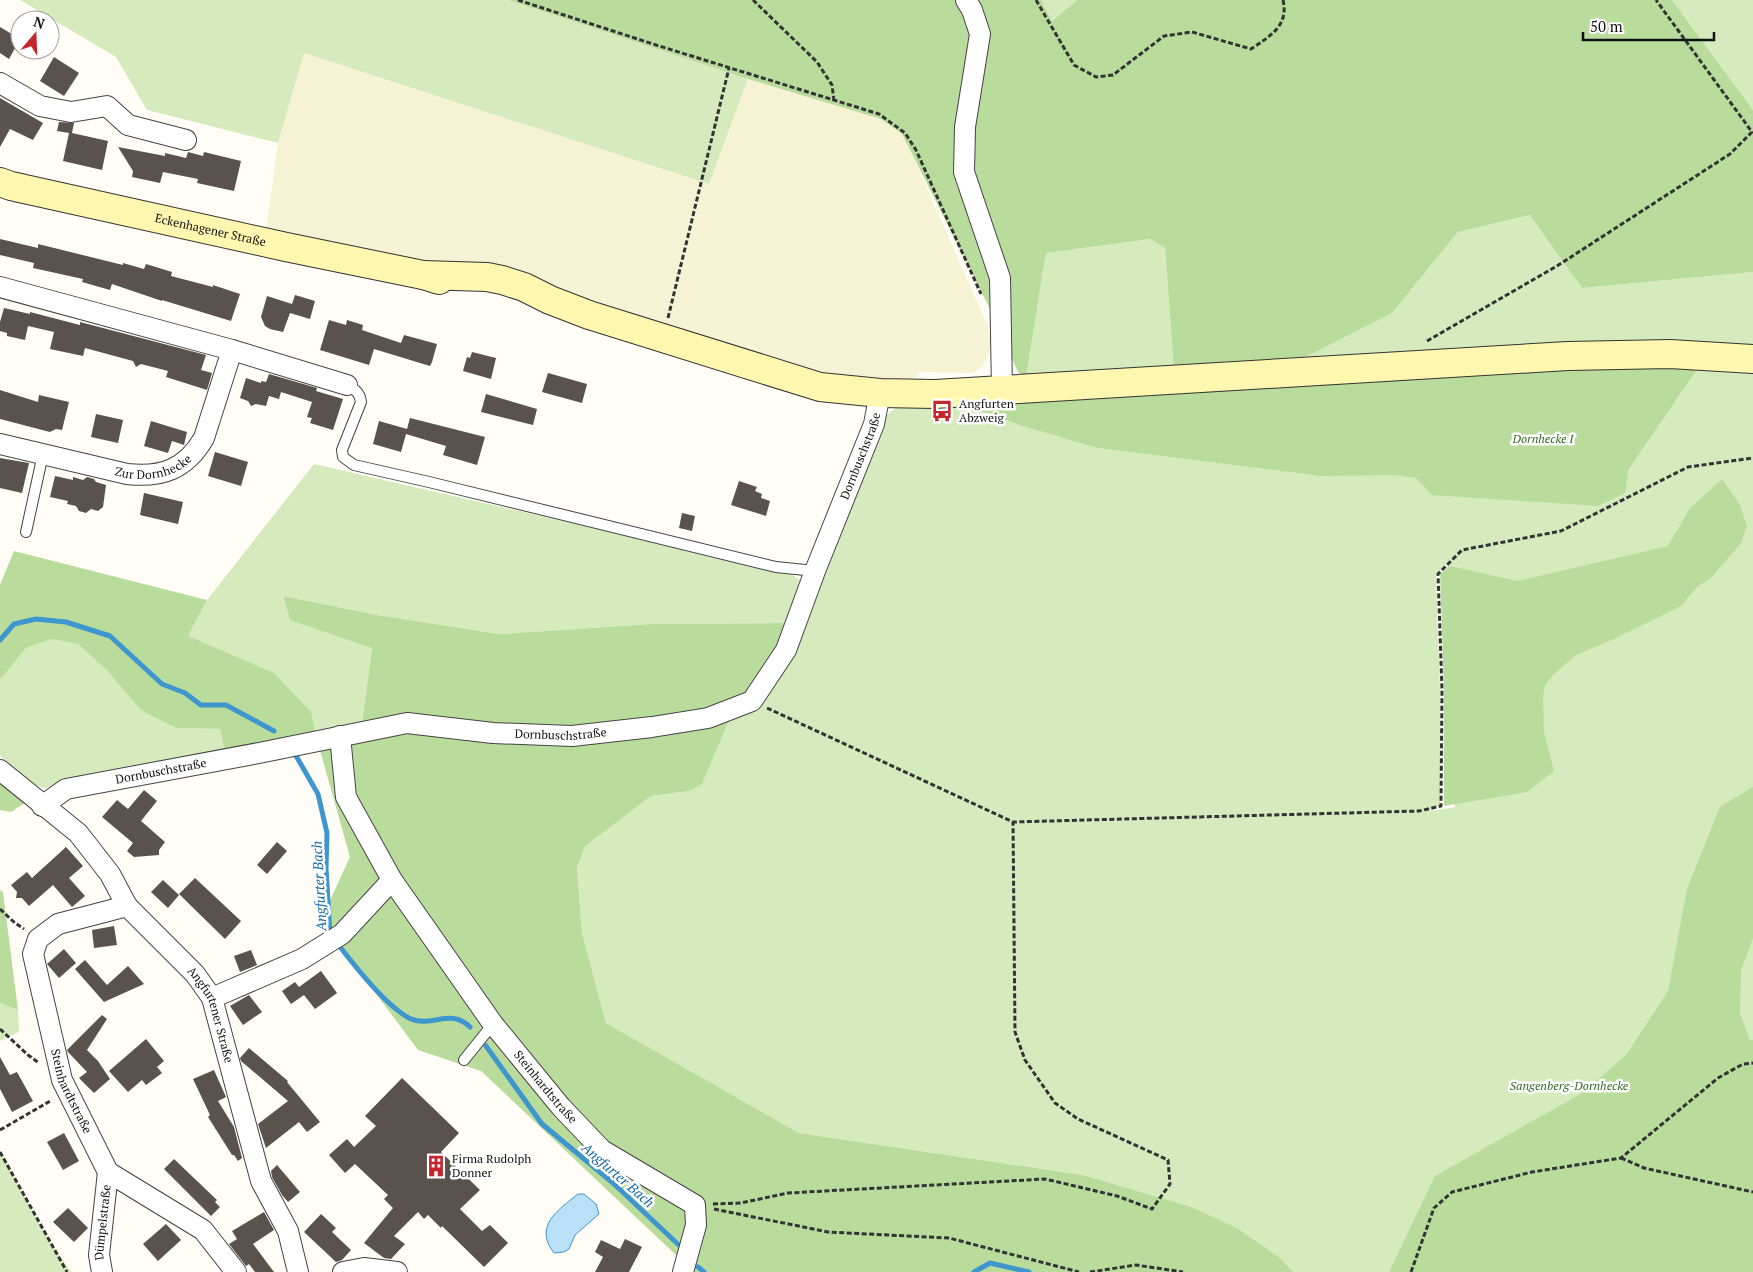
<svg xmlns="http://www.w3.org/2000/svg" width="1753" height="1272" font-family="'PT Serif',serif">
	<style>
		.farmland { fill: #f6f3d4 }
		.green { fill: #d5ebbd; fill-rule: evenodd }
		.forest { fill: #b9dc9c }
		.water { fill: #b9e0f7; stroke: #3f96cf }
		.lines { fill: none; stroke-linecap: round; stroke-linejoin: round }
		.stream { stroke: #3f96cf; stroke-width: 5 }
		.building { fill: #5a524d }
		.lane-casing { stroke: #444; stroke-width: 12 }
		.street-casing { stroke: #444; stroke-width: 22 }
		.secondary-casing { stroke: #333; stroke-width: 30 }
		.path { stroke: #333; stroke-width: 3; stroke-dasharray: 5 2.5; stroke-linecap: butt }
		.lane { stroke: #fff; stroke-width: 10 }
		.street { stroke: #fff; stroke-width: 20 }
		.secondary { stroke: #fff6b0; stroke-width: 28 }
		.labels { text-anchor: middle; stroke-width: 5; stroke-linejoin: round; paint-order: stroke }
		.street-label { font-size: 12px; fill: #111; stroke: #fff }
		.poi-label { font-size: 12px; fill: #111; stroke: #fff; text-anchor: start }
		.park-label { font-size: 12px; font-style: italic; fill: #2f6b1f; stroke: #fff }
		.water-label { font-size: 14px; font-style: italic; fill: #1768a6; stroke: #fff }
	</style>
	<rect width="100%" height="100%" fill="#fffdf5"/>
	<polygon class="farmland" points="304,53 709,184 748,79 881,119 903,134 988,327 991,338 989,353 983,366 973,373 920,372 915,378 885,384 822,372 432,268 266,231 278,143"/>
	<g class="green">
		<polygon points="20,0 508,0 748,79 709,184 304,53 278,143 147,110 116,57"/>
		<polygon points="1041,0 1077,0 1052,21"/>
		<polygon points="1672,0 1753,0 1753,110"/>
		<polygon points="1531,215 1582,288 1753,272 1753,351 1294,363 1392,313 1458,232"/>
		<polygon points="1152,239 1165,248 1174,370 1026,377 1046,253"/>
		<path d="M 1702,362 L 1753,368 L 1753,1272 L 1407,1235 L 1389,1272 L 1293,1272 L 1279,1257 L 1237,1228 L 1192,1207 L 1083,1175 L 799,1133 L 606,1023 L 582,933 L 577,867 L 585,845 L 651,796 L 689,791 L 729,720 L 765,695 L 885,416 L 900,405 L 955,401 L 971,407 ZM 1004,419 L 1313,475 L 1097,448 L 1019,425 ZM 1447,563 L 1455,807 L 1430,811 L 1440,805 L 1440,691 L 1436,575 Z"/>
		<polygon points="314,464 789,573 802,581 786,623 652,624 499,634 377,615 283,596 290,620 372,647 362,723 316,736 188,636 207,600"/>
		<polygon points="52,639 78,644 176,728 220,729 225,753 46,788 25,783 9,768 0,755 0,680 26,648"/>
		<polygon points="0,1003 18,1010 19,1032 0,1041"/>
		<polygon points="0,1152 45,1234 71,1272 0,1272"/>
	</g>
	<g class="forest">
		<polygon points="508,0 1041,0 1052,21 1077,0 1672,0 1753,110 1753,272 1582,288 1530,215 1458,232 1392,313 1294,363 1174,370 1165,248 1151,239 1046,253 1026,377 1018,372 1012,359 1006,309 990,309 902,134 881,119 748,79"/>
		<polygon points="1702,362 1628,470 1625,493 1598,506 1432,495 1416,478 1394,475 1321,476 1097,448 1019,425 961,403"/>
		<polygon points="1722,479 1740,505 1747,526 1741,543 1712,577 1697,587 1681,606 1614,639 1576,655 1553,675 1545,685 1543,696 1544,732 1554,771 1527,792 1444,806 1444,690 1440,574 1450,566 1517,581 1668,546 1690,508"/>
		<polygon points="14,551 207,600 188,636 274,673 311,712 316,736 362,723 372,648 290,620 283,596 377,615 499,634 652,624 786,623 778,644 756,681 729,720 702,784 689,791 651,796 585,846 577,867 582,933 606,1023 799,1133 1083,1175 1192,1207 1237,1228 1279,1257 1293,1272 694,1272 481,1071 418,1050 321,920 350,857 316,736 225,753 220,729 176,728 141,710 106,669 78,644 52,639 26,648 0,680 0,585"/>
		<polygon points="0,776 28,801 11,812 0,810"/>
		<polygon points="1753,787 1753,938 1741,970 1740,1014 1750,1040 1753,1040 1753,1272 1389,1272 1435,1176 1584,1092 1626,1055 1668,991 1687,889 1720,807"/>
		<polygon points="0,890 3,892 18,1010 0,1003"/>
	</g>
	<path class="water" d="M 578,1194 L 584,1194 L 596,1204 L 599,1214 L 575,1235 L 569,1249 L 564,1252 L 554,1253 C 533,1226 558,1210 578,1194 Z"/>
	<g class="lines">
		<g class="stream">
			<polyline points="0,640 14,624 36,619 66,622 110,636 162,684 185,693 201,705 226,705 274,731"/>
			<polyline points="295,754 318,794 327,833 326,868 330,935"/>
			<path d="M 337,943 C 354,965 385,1005 409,1018 C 431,1029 450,1007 470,1027"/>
			<polyline points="486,1046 542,1124 613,1183 682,1248"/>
			<polyline points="698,1267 704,1272"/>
			<polyline points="974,1272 990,1263 1029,1272"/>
		</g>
	</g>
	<g class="building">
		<polygon points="0,27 20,39 9,59 0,53"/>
		<polygon points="54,57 79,73 64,96 40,81"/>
		<polygon points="0,98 43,123 33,140 10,129 0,147"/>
		<polygon points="59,122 74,123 72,133 108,141 102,170 63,161 69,133 57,131"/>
		<polygon points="118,147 165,156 165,153 186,158 188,152 203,156 204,152 241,161 234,191 197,183 198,179 163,172 160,183 132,177 133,171"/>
		<polygon points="0,239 38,248 38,244 123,265 123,263 144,269 146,264 172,272 171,276 213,287 213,285 240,294 231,321 162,300 162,301 112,284 110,290 82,282 83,279 33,268 34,263 0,255"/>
		<polygon points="295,295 315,301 310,319 290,313 283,332 270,329 265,326 261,317 267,296 292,304"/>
		<polygon points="4,308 30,314 30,312 80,325 80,322 206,355 201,370 212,373 207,390 166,377 168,371 141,364 136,367 133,361 85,348 83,356 50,349 54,332 28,326 25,340 7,336 7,333 0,331 0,322"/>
		<polygon points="329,320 346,325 347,320 363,325 362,330 401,343 404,335 437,344 432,362 430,366 374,349 369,365 320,350"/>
		<polygon points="472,352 496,358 491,379 463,371 467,357 470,358"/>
		<polygon points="548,373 587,384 582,403 542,392"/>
		<polygon points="269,374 317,388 316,391 343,399 333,430 310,423 312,418 307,417 312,402 281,392 279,399 269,396 266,406 256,404 251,406 248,401 240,398 246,378 261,383 261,381 266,382"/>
		<polygon points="0,390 38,402 39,395 69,402 62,430 56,429 50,432 0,419"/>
		<polygon points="486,394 537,409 533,425 481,412"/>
		<polygon points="96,414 123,420 118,443 91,437"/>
		<polygon points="410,418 485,437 477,465 443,455 446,446 406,434 401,452 373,444 379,421 407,429"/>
		<polygon points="151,421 187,432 184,445 172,441 168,453 144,446"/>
		<polygon points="215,452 248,462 241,486 208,476"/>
		<polygon points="0,458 29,463 22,493 0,488"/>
		<polygon points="55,476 73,480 73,477 83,480 87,477 94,479 96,482 106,485 103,507 98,511 91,509 86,513 79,511 76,506 67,504 68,501 50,497"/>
		<polygon points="739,481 757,487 755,491 762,494 761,498 770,501 766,516 731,505"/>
		<polygon points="144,493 183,502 178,524 140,515"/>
		<polygon points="682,513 695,516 692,531 679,528"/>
		<polygon points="144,790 157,801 141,821 165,842 159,850 159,855 134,857 127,851 133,843 102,817 117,800 128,809"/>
		<polygon points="277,842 287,851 267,874 257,865"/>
		<polygon points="66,847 83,866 69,878 85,896 72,907 53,885 29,906 22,898 16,898 17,892 11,885 27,872 32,878"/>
		<polygon points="195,878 241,921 225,939 179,894"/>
		<polygon points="163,880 179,895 168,908 151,892"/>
		<polygon points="114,926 117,945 94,948 92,930"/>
		<polygon points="64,949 76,963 59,978 47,964"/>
		<polygon points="251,950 257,965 240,972 234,956"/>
		<polygon points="85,960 107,985 128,966 144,984 104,1002 75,969"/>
		<polygon points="321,971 337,993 315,1009 300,990 304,995 291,1004 282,991 295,982 299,987"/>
		<polygon points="249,995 262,1012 243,1025 230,1006"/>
		<polygon points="102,1015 107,1019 87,1050 98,1061 110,1079 94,1093 79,1078 87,1072 68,1052 67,1050"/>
		<polygon points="146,1039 164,1061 157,1067 162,1073 146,1085 142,1080 128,1092 109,1071"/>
		<polygon points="249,1048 288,1081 287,1082 320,1122 307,1132 299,1122 266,1148 258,1124 288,1101 241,1061 240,1058"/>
		<polygon points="0,1057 10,1075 17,1072 33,1101 12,1112 0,1089"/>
		<polygon points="214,1070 226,1097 218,1101 234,1127 242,1158 238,1161 234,1155 232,1155 208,1117 210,1115 193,1079"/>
		<polygon points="402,1078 459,1133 441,1152 480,1190 460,1209 482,1231 490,1225 508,1243 484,1267 442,1226 441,1228 428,1215 424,1219 418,1212 394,1236 405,1244 391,1259 384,1258 364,1243 393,1208 384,1199 388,1195 355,1164 345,1173 329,1155 347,1139 354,1147 376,1126 365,1116"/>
		<polygon points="64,1133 79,1161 63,1170 47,1142"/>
		<polygon points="174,1159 217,1200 215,1202 220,1207 211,1216 164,1169"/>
		<polygon points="277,1165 300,1192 288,1202 282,1195 272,1177 271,1171"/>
		<polygon points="68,1208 88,1228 74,1242 53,1222"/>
		<polygon points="264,1212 274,1230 253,1244 274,1272 255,1272 249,1264 246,1266 229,1244 237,1239 232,1231"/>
		<polygon points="321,1214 336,1228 332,1232 351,1250 342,1260 336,1262 304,1232"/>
		<polygon points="166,1224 181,1240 158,1261 143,1244"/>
		<polygon points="625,1239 642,1247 629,1272 595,1272 603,1257 595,1252 601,1240 620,1249"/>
	</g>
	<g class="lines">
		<g class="lane-casing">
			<g id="lane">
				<path d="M 347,385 C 355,389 360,393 361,402 L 342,450 L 343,457 L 354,465 L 429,482 L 776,567 L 815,571"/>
				<polyline points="26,532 43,454"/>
				<polyline points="464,1060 493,1024"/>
			</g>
		</g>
		<g class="street-casing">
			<g id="street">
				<polyline points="966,0 972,10 980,34 965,127 964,172 1000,278 1002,390"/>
				<polyline points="0,83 40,106 71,112 107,106 128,125 186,140"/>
				<polyline points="0,287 232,350 347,385"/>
				<path id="s1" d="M 0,444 L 127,474 C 162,478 186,469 204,438 L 232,350"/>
				<path id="s2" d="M 340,736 L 346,797 L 392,880 L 493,1024 L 561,1107 L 602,1150 L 695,1205 L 696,1225 L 683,1272"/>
				<path id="s3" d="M 0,770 L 78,833 L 110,874 L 127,906 L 195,974 L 212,998 L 261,1181 L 288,1231 L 298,1272"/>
				<path id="s4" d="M 42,806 L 66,789 L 259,753 L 407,723 L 493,733 L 572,736 L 652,727 L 708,718 L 752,701 L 786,650 L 815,571 L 874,424 L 880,393"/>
				<path id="s5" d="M 127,906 L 58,924 L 38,939 L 33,954 L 62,1080 L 108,1172 L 203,1230 L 236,1272"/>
				<polyline points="212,998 302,959 342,934 392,880"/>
				<path id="s6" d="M 102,1272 L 99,1255 L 108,1172"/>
				<polyline points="343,1272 364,1268 397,1272"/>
			</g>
		</g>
		<g class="secondary-casing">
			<g id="secondary">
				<path id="s7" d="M 0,182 L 11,186 L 286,247 L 423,275 L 439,280"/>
				<polyline points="423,275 487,277 502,280 524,287 550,300 589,315 820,387 880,393 935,394 1568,356 1670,354 1753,359"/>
			</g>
		</g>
		<g class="path">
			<polyline points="518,0 656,45 879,114 905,133 916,150 981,294"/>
			<polyline points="753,0 817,62 832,85 834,101"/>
			<path d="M 1036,0 L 1074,65 L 1096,77 L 1113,75 L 1164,36 L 1192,32 L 1251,49 C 1270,36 1289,26 1283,0"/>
			<polyline points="668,318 729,68"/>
			<polyline points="1427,341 1557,266 1730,154 1752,132 1656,0"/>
			<polyline points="767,708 1013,822 1419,811 1441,806 1442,690 1438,574 1462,550 1561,531 1688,467 1753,458"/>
			<polyline points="0,909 15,923 24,929"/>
			<polyline points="0,1029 28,1055 39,1063"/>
			<polyline points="0,1130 52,1100"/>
			<polyline points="0,1152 67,1272"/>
			<polyline points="1621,1158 1644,1168 1753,1192"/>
			<polyline points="713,1204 741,1203 788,1193 1045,1179 1117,1196 1152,1209 1170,1184 1168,1160 1078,1119 1055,1103 1025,1060 1015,1032 1013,822"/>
			<polyline points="714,1209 828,1232 949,1238 1079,1272"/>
			<polyline points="1090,1272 1136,1265 1183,1272"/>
			<polyline points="1411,1272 1434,1208 1452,1192 1532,1172 1621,1158 1718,1078 1743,1064 1753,1063"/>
		</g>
		<use href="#lane" class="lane"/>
		<use href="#street" class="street"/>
		<use href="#secondary" class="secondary"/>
	</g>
	<defs>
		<g id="bus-bare" transform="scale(1.725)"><path d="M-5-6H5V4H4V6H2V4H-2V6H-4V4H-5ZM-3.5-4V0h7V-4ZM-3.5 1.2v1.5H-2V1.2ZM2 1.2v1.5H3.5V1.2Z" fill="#c4262e" stroke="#fff" stroke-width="2.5" paint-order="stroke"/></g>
		<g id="building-bare" transform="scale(1.725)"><path d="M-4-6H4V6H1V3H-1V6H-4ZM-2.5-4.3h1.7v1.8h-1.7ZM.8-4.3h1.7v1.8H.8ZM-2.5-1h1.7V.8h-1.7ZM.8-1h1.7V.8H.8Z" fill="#c4262e" stroke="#fff" stroke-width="2.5" paint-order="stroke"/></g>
	</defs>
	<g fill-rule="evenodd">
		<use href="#bus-bare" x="942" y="411"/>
		<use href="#building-bare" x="436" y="1166"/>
	</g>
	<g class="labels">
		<g class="street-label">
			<text dy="4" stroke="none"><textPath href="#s7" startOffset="216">Eckenhagener Straße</textPath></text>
			<text dy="4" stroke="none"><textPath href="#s4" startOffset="996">Dornbuschstraße</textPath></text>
			<text dy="4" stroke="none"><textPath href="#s1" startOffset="158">Zur Dornhecke</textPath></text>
			<text dy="4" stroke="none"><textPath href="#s4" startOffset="531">Dornbuschstraße</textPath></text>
			<text dy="4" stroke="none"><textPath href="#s4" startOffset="126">Dornbuschstraße</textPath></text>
			<text dy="4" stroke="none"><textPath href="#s3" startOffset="329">Angfurtener Straße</textPath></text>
			<text dy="4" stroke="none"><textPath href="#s2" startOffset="414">Steinhardtstraße</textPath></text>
			<text dy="4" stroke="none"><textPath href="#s5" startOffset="255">Steinhardtstraße</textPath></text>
			<text dy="4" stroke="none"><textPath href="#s6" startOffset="50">Dümpelstraße</textPath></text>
		</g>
		<g class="poi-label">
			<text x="959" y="408">Angfurten<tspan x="959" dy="14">Abzweig</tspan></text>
			<text x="452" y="1163">Firma Rudolph<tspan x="452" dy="14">Donner</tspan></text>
		</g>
		<g class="park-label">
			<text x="1543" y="443">Dornhecke I</text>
			<text x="1569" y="1090">Sangenberg-Dornhecke</text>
		</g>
		<g class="water-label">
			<text transform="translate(319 886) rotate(-93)" y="5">Angfurter Bach</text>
			<text transform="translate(618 1175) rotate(41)" y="5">Angfurter Bach</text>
		</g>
	</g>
	<g transform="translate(35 35) rotate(19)"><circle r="24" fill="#ffffff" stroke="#a0a0a0"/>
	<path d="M0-4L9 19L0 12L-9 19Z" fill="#c4262e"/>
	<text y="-8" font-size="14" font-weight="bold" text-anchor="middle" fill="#111111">N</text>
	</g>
	<path d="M1583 32v8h131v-8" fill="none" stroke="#111111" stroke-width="2.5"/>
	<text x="1590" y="32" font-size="15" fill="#111111" stroke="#ffffff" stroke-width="4" paint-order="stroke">50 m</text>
</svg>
